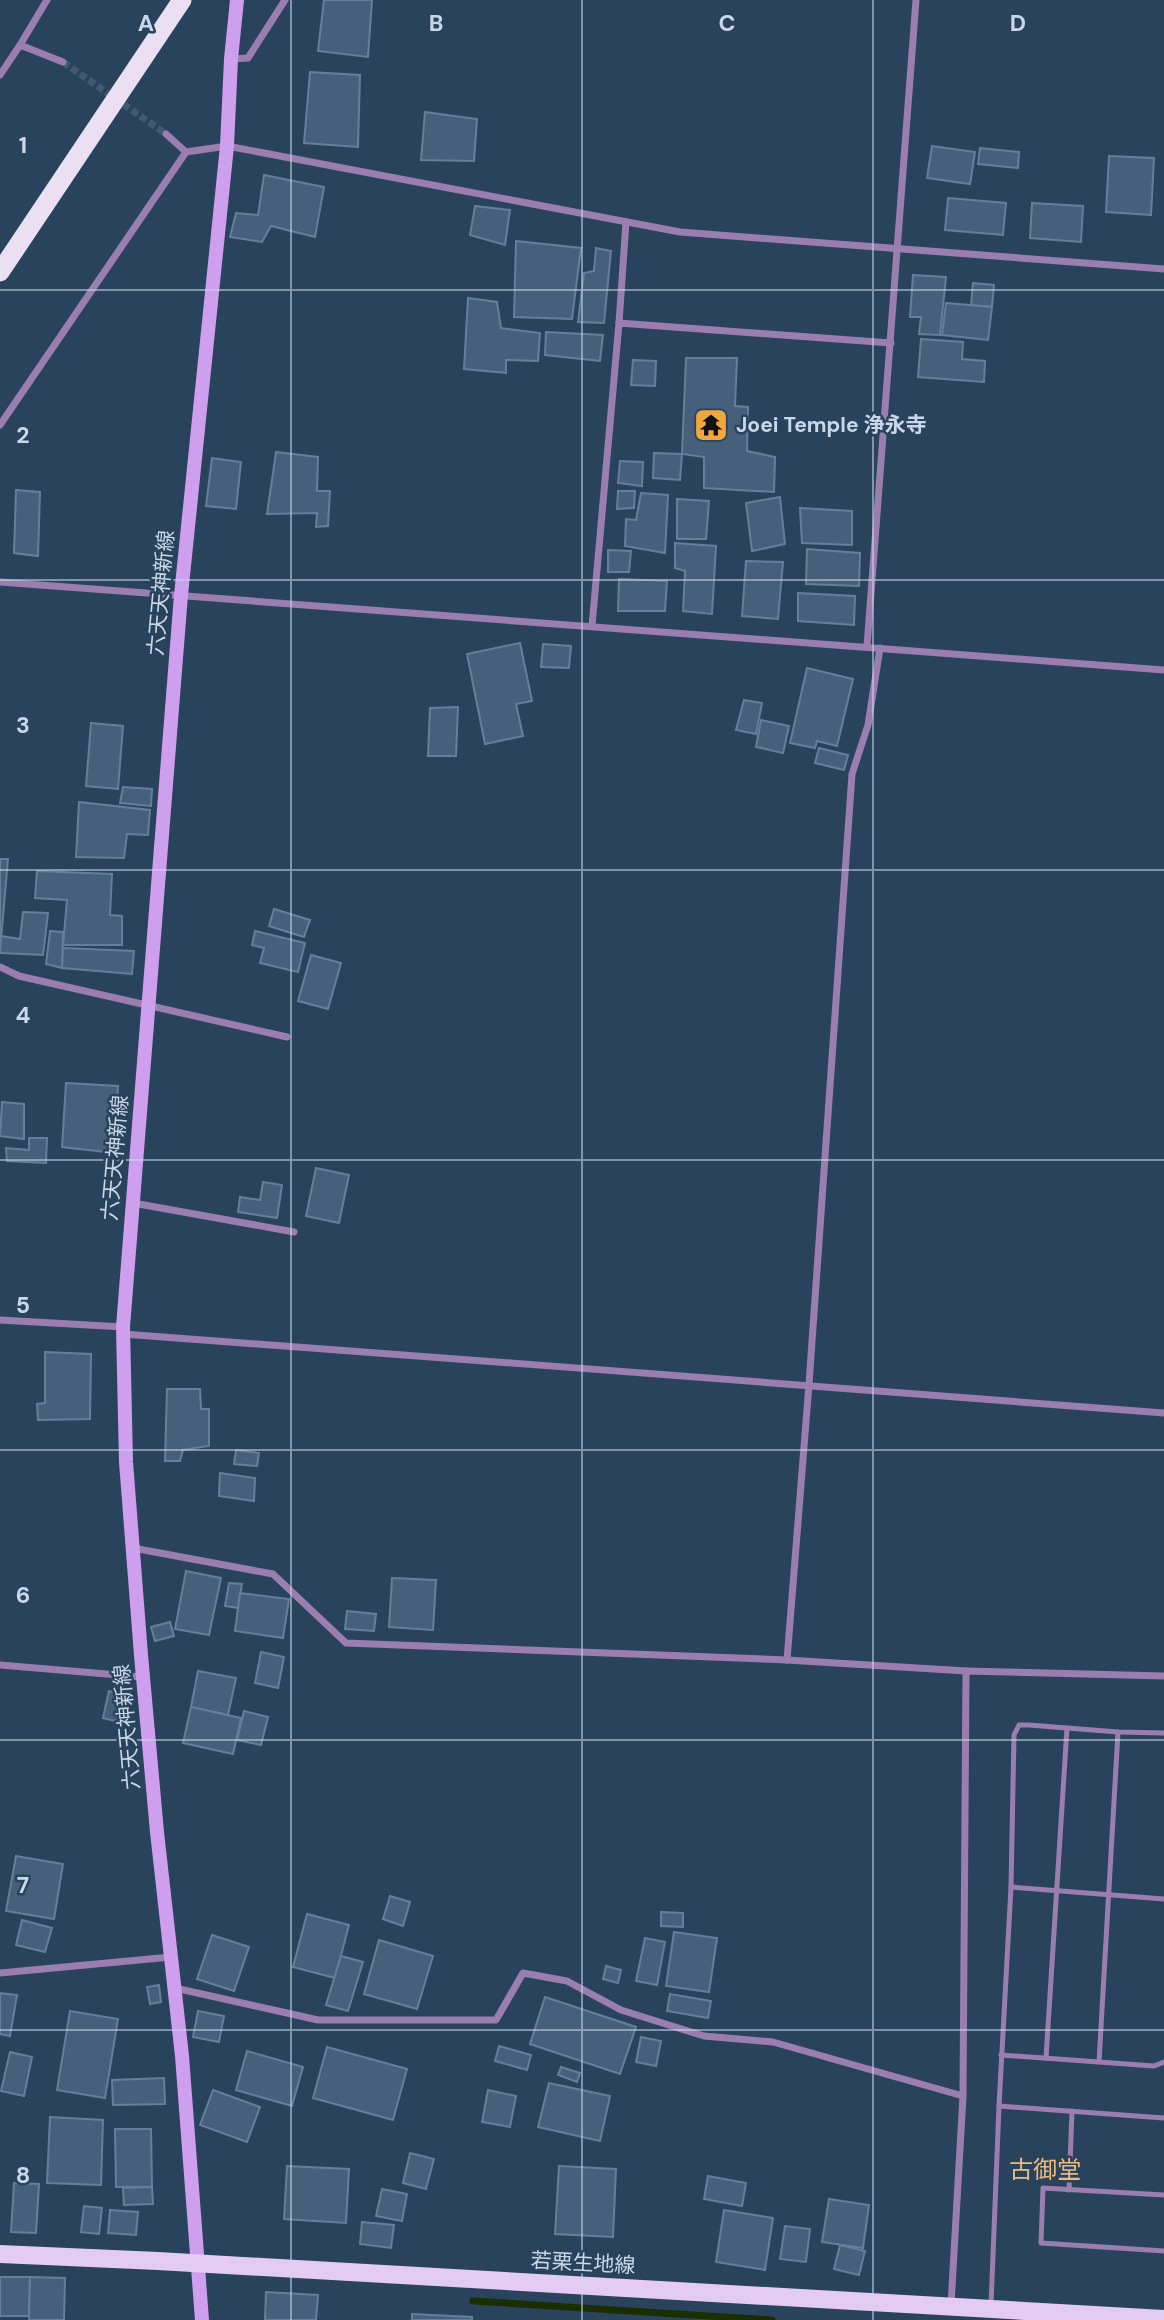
<svg xmlns="http://www.w3.org/2000/svg" width="1164" height="2320" font-family="'DM Sans','Noto Sans JP',sans-serif">
	<style>
		.lines { fill: none; stroke-linecap: round; stroke-linejoin: round }
		.stream { stroke: #1b2e02; stroke-width: 7 }
		.building { fill: #46607c; stroke: #647f9c; stroke-width: 2 }
		.minor-tunnel { stroke: #425972; stroke-width: 7; stroke-dasharray: 7 3.5; stroke-linecap: butt }
		.service { stroke: #9b7eb0; stroke-width: 5 }
		.minor { stroke: #9b7eb0; stroke-width: 7 }
		.secondary { stroke: #ce9fef; stroke-width: 14 }
		.primary { stroke: #e3cbf4; stroke-width: 18 }
		.trunk { stroke: #ebdff4; stroke-width: 19 }
		.grid { fill: none; stroke: #c9d8e8; stroke-width: 2; stroke-opacity: 0.55 }
		.labels { text-anchor: middle; stroke-width: 5; stroke-linejoin: round; paint-order: stroke }
		.poi-label { font-size: 21px; font-weight: bold; fill: #c9d8e8; stroke: #2a435d; text-anchor: start }
		.street-label { font-size: 21px; fill: #c9d8e8; stroke: #2a435d }
		.quarter-label { font-size: 24px; fill: #eeba7b; stroke: #2a435d }
		.grid-label { font-size: 23px; text-anchor: middle; font-weight: bold; fill: #c9d8e8; stroke: #2a435d; stroke-width: 5; stroke-linejoin: round; paint-order: stroke }
	</style>
	<rect width="100%" height="100%" fill="#2a435d"/>
	<g class="lines">
		<polyline class="stream" points="473,2301 772,2320"/>
	</g>
	<g class="building">
		<polygon points="324,0 372,0 368,57 318,51"/>
		<polygon points="310,72 360,75 358,147 304,143"/>
		<polygon points="425,112 477,119 474,161 421,160"/>
		<polygon points="932,146 975,152 970,184 927,178"/>
		<polygon points="980,148 1019,152 1018,168 978,164"/>
		<polygon points="1109,156 1154,158 1151,215 1106,212"/>
		<polygon points="264,175 324,187 315,237 271,226 262,242 230,237 236,213 258,215"/>
		<polygon points="948,198 1006,203 1003,235 945,230"/>
		<polygon points="1032,203 1083,206 1081,242 1030,238"/>
		<polygon points="475,206 510,210 505,245 470,235"/>
		<polygon points="516,241 581,248 572,319 514,317"/>
		<polygon points="596,248 611,251 604,323 578,322 584,273 594,271"/>
		<polygon points="913,275 946,277 940,335 919,334 921,317 910,317"/>
		<polygon points="973,283 994,285 992,307 971,305"/>
		<polygon points="468,298 497,302 501,328 540,333 538,361 506,360 506,373 464,369"/>
		<polygon points="946,303 992,307 988,340 942,335"/>
		<polygon points="546,332 603,335 600,361 545,355"/>
		<polygon points="921,339 963,342 962,359 985,361 984,382 918,377"/>
		<polygon points="686,358 737,358 735,406 748,407 747,451 775,457 774,492 704,488 704,457 682,454"/>
		<polygon points="633,360 656,361 655,386 631,385"/>
		<polygon points="276,452 318,457 317,491 330,491 328,526 316,527 317,513 267,514"/>
		<polygon points="654,453 682,454 680,480 653,478"/>
		<polygon points="212,458 241,462 236,509 206,506"/>
		<polygon points="620,461 643,462 642,486 618,483"/>
		<polygon points="16,490 40,492 38,556 14,553"/>
		<polygon points="618,491 635,491 634,508 617,509"/>
		<polygon points="641,493 668,495 665,553 625,546 626,519 636,520"/>
		<polygon points="780,497 785,544 752,551 746,503"/>
		<polygon points="677,499 709,501 706,539 677,539"/>
		<polygon points="800,508 852,511 852,545 802,543"/>
		<polygon points="675,543 716,546 712,614 683,611 685,571 675,568"/>
		<polygon points="807,549 860,553 859,586 806,584"/>
		<polygon points="608,550 631,551 629,572 608,572"/>
		<polygon points="746,561 783,562 778,619 742,616"/>
		<polygon points="619,579 667,581 665,611 618,611"/>
		<polygon points="798,593 855,596 854,625 798,621"/>
		<polygon points="520,643 532,701 516,704 523,736 485,744 467,654"/>
		<polygon points="543,644 571,646 569,668 541,667"/>
		<polygon points="807,668 853,679 837,746 817,741 815,748 790,743"/>
		<polygon points="744,700 762,703 756,734 736,730"/>
		<polygon points="458,707 456,756 428,756 430,708"/>
		<polygon points="761,720 789,726 783,753 756,747"/>
		<polygon points="91,723 123,726 118,789 86,786"/>
		<polygon points="819,748 848,755 844,770 815,763"/>
		<polygon points="123,787 152,789 151,806 120,803"/>
		<polygon points="79,802 150,810 148,835 127,834 124,858 76,857"/>
		<polygon points="0,859 8,859 1,940 0,940"/>
		<polygon points="37,871 112,874 110,915 122,916 122,945 63,945 67,900 35,898"/>
		<polygon points="274,909 310,920 304,937 269,926"/>
		<polygon points="23,912 48,913 43,955 0,953 1,936 20,939"/>
		<polygon points="50,931 63,932 62,968 46,964"/>
		<polygon points="255,931 305,943 298,972 260,963 264,948 252,945"/>
		<polygon points="63,948 134,951 132,974 62,968"/>
		<polygon points="311,955 341,963 328,1009 298,1001"/>
		<polygon points="66,1083 118,1086 114,1153 62,1147"/>
		<polygon points="2,1102 24,1104 24,1139 0,1136"/>
		<polygon points="29,1138 47,1138 46,1163 7,1161 6,1148 29,1150"/>
		<polygon points="316,1168 349,1175 339,1223 306,1216"/>
		<polygon points="263,1182 282,1185 277,1218 238,1212 240,1197 260,1200"/>
		<polygon points="45,1352 91,1354 90,1419 38,1420 37,1404 45,1403"/>
		<polygon points="167,1389 200,1389 201,1409 209,1409 209,1446 183,1450 180,1461 165,1461"/>
		<polygon points="236,1450 259,1453 257,1466 234,1464"/>
		<polygon points="220,1473 255,1478 254,1501 219,1496"/>
		<polygon points="186,1571 221,1578 209,1635 175,1629"/>
		<polygon points="392,1578 436,1580 433,1630 389,1627"/>
		<polygon points="229,1583 242,1584 238,1608 225,1606"/>
		<polygon points="240,1593 289,1599 283,1638 235,1631"/>
		<polygon points="347,1611 376,1614 374,1631 345,1629"/>
		<polygon points="170,1622 174,1636 155,1641 151,1627"/>
		<polygon points="261,1652 284,1657 278,1688 255,1683"/>
		<polygon points="198,1671 236,1678 228,1715 191,1707"/>
		<polygon points="109,1691 126,1695 119,1722 103,1718"/>
		<polygon points="191,1707 241,1718 233,1754 183,1743"/>
		<polygon points="244,1711 268,1717 261,1745 237,1740"/>
		<polygon points="16,1856 63,1864 54,1919 6,1911"/>
		<polygon points="390,1896 410,1902 403,1926 383,1919"/>
		<polygon points="661,1912 683,1913 683,1927 661,1926"/>
		<polygon points="307,1914 349,1925 335,1978 293,1967"/>
		<polygon points="22,1920 52,1928 45,1952 16,1945"/>
		<polygon points="674,1932 717,1938 709,1992 666,1986"/>
		<polygon points="212,1935 249,1947 234,1991 197,1979"/>
		<polygon points="645,1938 665,1942 657,1985 636,1981"/>
		<polygon points="379,1940 433,1956 417,2009 364,1994"/>
		<polygon points="341,1956 363,1962 348,2011 326,2005"/>
		<polygon points="606,1966 621,1970 618,1983 603,1979"/>
		<polygon points="159,1985 161,2002 150,2004 147,1987"/>
		<polygon points="0,1993 17,1995 10,2036 0,2034"/>
		<polygon points="670,1994 711,2001 708,2018 667,2011"/>
		<polygon points="545,1997 636,2027 620,2074 530,2044"/>
		<polygon points="70,2011 118,2019 105,2098 57,2090"/>
		<polygon points="198,2011 224,2016 219,2042 193,2037"/>
		<polygon points="641,2037 661,2041 656,2066 636,2062"/>
		<polygon points="499,2046 531,2055 527,2070 495,2061"/>
		<polygon points="327,2047 407,2069 393,2120 313,2098"/>
		<polygon points="247,2051 303,2067 292,2106 236,2090"/>
		<polygon points="10,2052 32,2057 24,2096 1,2091"/>
		<polygon points="561,2067 580,2073 577,2082 558,2075"/>
		<polygon points="164,2078 165,2104 113,2105 112,2080"/>
		<polygon points="549,2083 610,2096 600,2141 538,2127"/>
		<polygon points="213,2090 260,2107 247,2142 200,2125"/>
		<polygon points="488,2090 516,2096 510,2127 482,2122"/>
		<polygon points="50,2117 103,2120 101,2185 47,2183"/>
		<polygon points="115,2129 151,2129 152,2187 116,2187"/>
		<polygon points="410,2153 434,2159 426,2189 403,2183"/>
		<polygon points="287,2166 349,2169 346,2223 284,2219"/>
		<polygon points="559,2166 616,2169 613,2237 555,2234"/>
		<polygon points="708,2176 746,2183 742,2206 704,2199"/>
		<polygon points="14,2183 39,2184 36,2233 11,2232"/>
		<polygon points="152,2187 153,2204 124,2205 123,2188"/>
		<polygon points="382,2189 407,2194 402,2221 376,2216"/>
		<polygon points="829,2199 869,2205 863,2248 822,2242"/>
		<polygon points="84,2206 102,2208 99,2234 81,2232"/>
		<polygon points="110,2210 138,2212 136,2235 108,2233"/>
		<polygon points="724,2210 773,2218 765,2270 716,2262"/>
		<polygon points="362,2222 394,2225 391,2248 360,2244"/>
		<polygon points="785,2226 810,2229 806,2262 780,2259"/>
		<polygon points="840,2245 865,2251 859,2275 834,2269"/>
		<polygon points="0,2277 30,2277 29,2316 0,2316"/>
		<polygon points="30,2277 65,2278 64,2320 29,2320"/>
		<polygon points="266,2292 318,2295 316,2320 265,2320"/>
		<polygon points="412,2314 472,2317 472,2320 412,2320"/>
	</g>
	<g class="lines">
		<polyline class="minor-tunnel" points="63,62 166,134"/>
		<g class="service">
			<polyline points="1011,1887 1164,1899"/>
			<polyline points="1001,2055 1154,2066 1164,2062"/>
			<polyline points="1046,2058 1067,1728"/>
			<polyline points="1099,2062 1118,1732"/>
			<polyline points="999,2106 1011,1887 1014,1735 1019,1725 1029,1725 1118,1732 1164,1733"/>
			<polyline points="1069,2190 1072,2111"/>
			<polyline points="1164,2195 1043,2188 1041,2243 1164,2251"/>
			<polyline points="991,2305 999,2106 1164,2118"/>
		</g>
		<g class="minor">
			<polyline points="20,45 47,0"/>
			<polyline points="231,59 248,58 285,0"/>
			<polyline points="0,75 20,45 63,62"/>
			<polyline points="166,134 186,152 227,146 680,232 1164,269"/>
			<polyline points="619,323 626,222"/>
			<polyline points="0,425 186,152"/>
			<polyline points="0,582 1164,670"/>
			<polyline points="592,626 619,323 891,343"/>
			<polyline points="867,646 916,0"/>
			<polyline points="0,967 19,976 287,1037"/>
			<polyline points="133,1203 294,1232"/>
			<polyline points="0,1320 123,1327"/>
			<path d="M 123,1334 C 470,1361 817,1384 1164,1413"/>
			<polyline points="133,1548 273,1574 346,1643 787,1660 966,1671"/>
			<polyline points="787,1660 809,1384 852,774 868,725 880,648"/>
			<polyline points="0,1665 142,1677"/>
			<polyline points="0,1973 171,1957"/>
			<polyline points="175,1988 318,2020 496,2020 523,1973 567,1981 621,2010 704,2036 773,2042 963,2096"/>
			<polyline points="951,2305 963,2096 966,1671 1164,1676"/>
		</g>
		<polyline class="secondary" points="202,2320 182,2056 157,1832 141,1655 126,1462 123,1327 181,595 227,146 231,59 237,0"/>
		<polyline class="primary" points="0,2254 158,2261 1164,2319"/>
		<polyline class="trunk" points="0,272 182,0"/>
	</g>
	<path class="grid" d="M 291,0 L 291,2320M 582,0 L 582,2320M 873,0 L 873,2320M 0,290 L 1164,290M 0,580 L 1164,580M 0,870 L 1164,870M 0,1160 L 1164,1160M 0,1450 L 1164,1450M 0,1740 L 1164,1740M 0,2030 L 1164,2030"/>
	<defs>
		<g id="temple-square" transform="scale(1.75)"><rect x="-9" y="-9" width="18" height="18" rx="4" fill="#f1a63f" stroke="#2a435d"/><path d="M0-6L5-2H3V0L6.5 2.5H4V6H1.5V3h-3V6H-4V2.5H-6.5L-3 0V-2H-5Z" fill="#111"/></g>
	</defs>
	<g fill-rule="evenodd">
		<use href="#temple-square" x="711" y="425"/>
	</g>
	<g class="labels">
		<g class="poi-label">
			<text x="736" y="432">Joei Temple 浄永寺</text>
		</g>
		<g class="street-label">
			<text transform="translate(161 593) rotate(-85)" y="7">六天天神新線</text>
			<text transform="translate(115 1158) rotate(-85)" y="7">六天天神新線</text>
			<text transform="translate(127 1727) rotate(-95)" y="7">六天天神新線</text>
			<text transform="translate(583 2263) rotate(3)" y="7">若栗生地線</text>
		</g>
		<g class="quarter-label">
			<text x="1045" y="2178">古御堂</text>
		</g>
	</g>
	<g class="grid-label">
		<text x="146" y="31">A</text>
		<text x="436" y="31">B</text>
		<text x="727" y="31">C</text>
		<text x="1018" y="31">D</text>
		<text x="23" y="153">1</text>
		<text x="23" y="443">2</text>
		<text x="23" y="733">3</text>
		<text x="23" y="1023">4</text>
		<text x="23" y="1313">5</text>
		<text x="23" y="1603">6</text>
		<text x="23" y="1893">7</text>
		<text x="23" y="2183">8</text>
	</g>
</svg>
